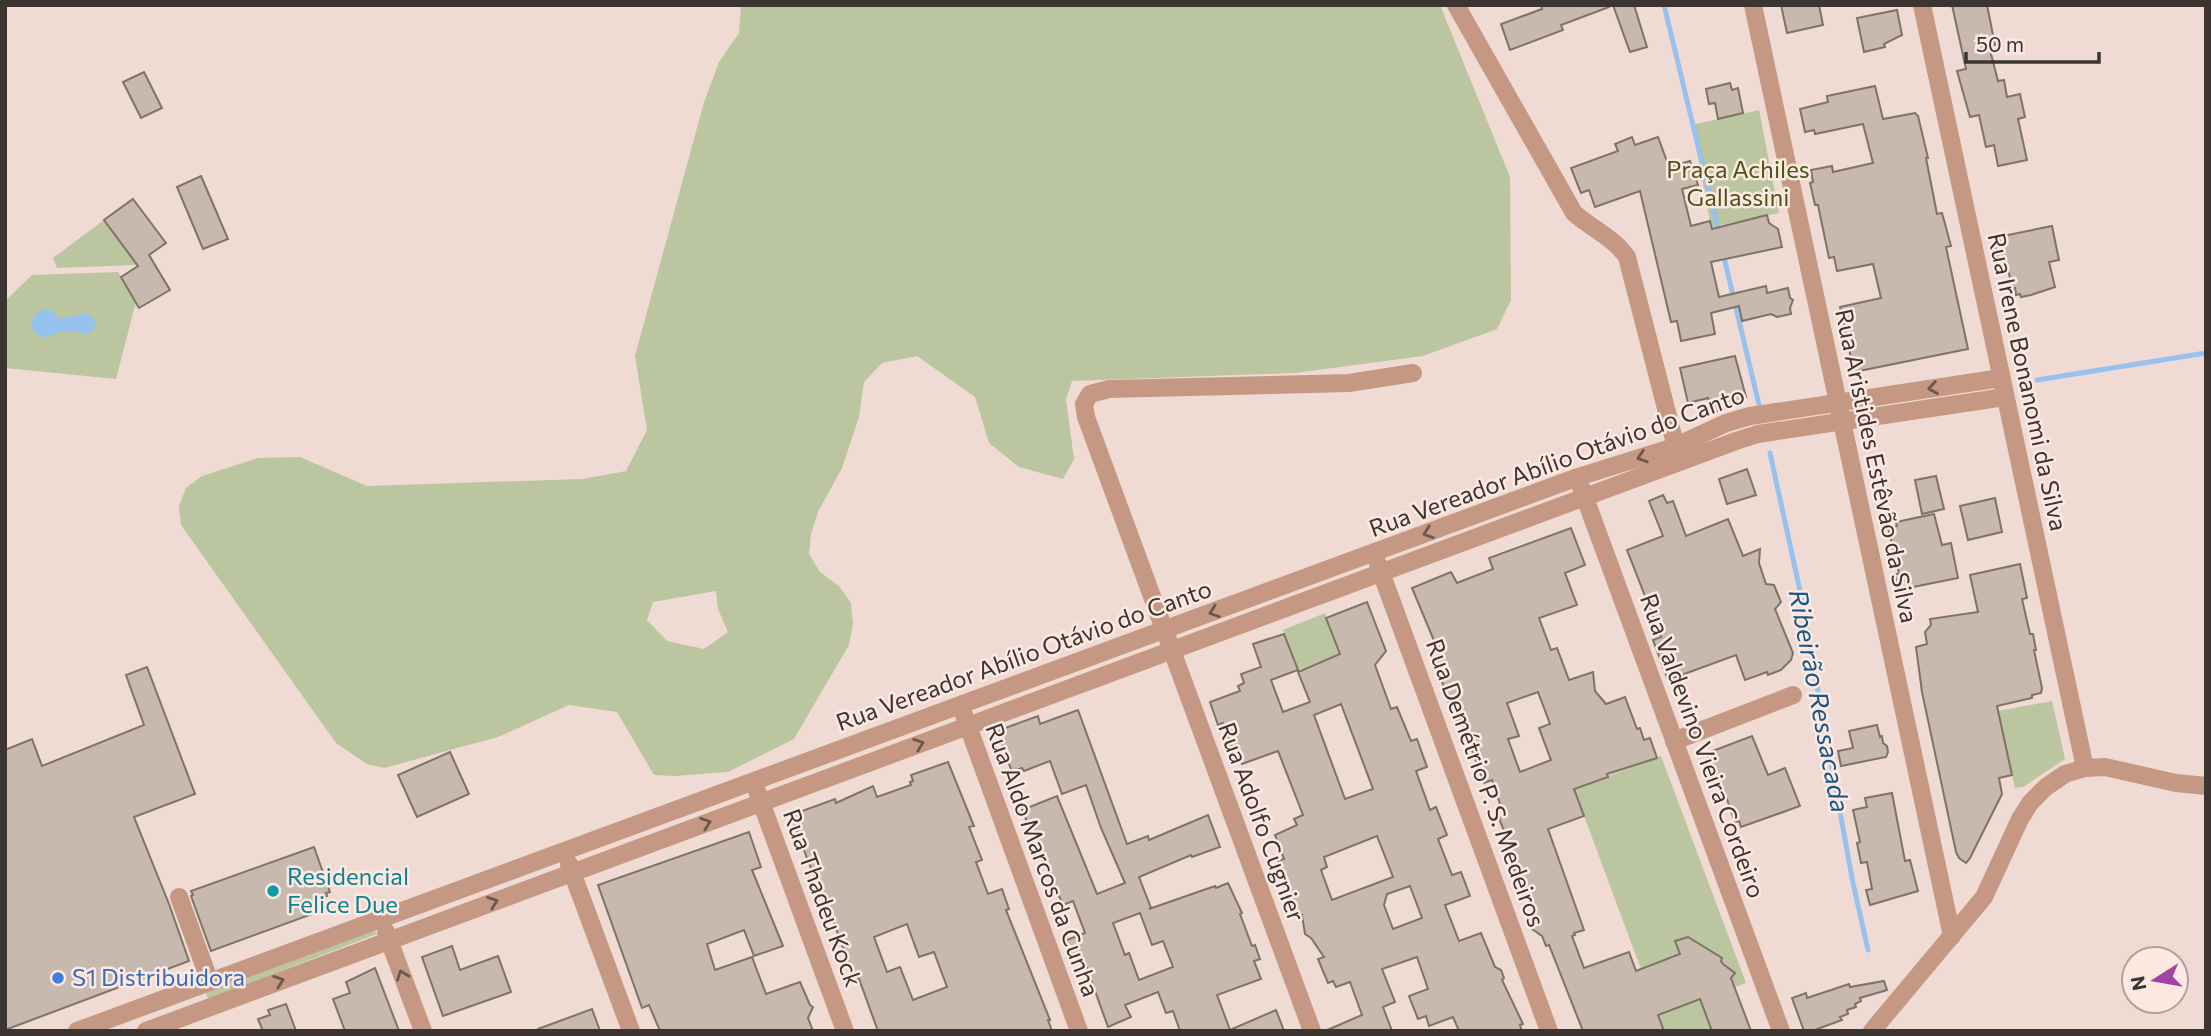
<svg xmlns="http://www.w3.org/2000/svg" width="2211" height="1036" font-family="Commissioner,sans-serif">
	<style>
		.green { fill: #bbc59f; fill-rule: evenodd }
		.water { fill: #97c2ee }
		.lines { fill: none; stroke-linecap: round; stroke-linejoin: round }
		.stream { stroke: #97c2ee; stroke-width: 5 }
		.building { fill: #c7b9ad; stroke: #7f7266; stroke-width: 2; fill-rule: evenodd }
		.minor { stroke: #c59884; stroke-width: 18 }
		.oneway { stroke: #6b574e }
		.culture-dot { fill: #0f9aa8; stroke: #fde9e1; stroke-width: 2.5 }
		.shop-dot { fill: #3f7fe0; stroke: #fde9e1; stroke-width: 2.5 }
		.labels { text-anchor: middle; stroke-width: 5; stroke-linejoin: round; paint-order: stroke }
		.park-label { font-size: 24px; fill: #495516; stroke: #fde9e1 }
		.street-label { font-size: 24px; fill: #3b3431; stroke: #fde9e1 }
		.culture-label { font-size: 24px; fill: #0d838f; stroke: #fde9e1; text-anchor: start }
		.shop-label { font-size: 24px; fill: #366cbe; stroke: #fde9e1; text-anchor: start }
		.water-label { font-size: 26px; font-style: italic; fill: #17548a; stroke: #fde9e1 }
	</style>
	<rect width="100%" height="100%" fill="#efdbd4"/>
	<g class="green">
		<path d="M 741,5 L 1440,5 L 1510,177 L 1511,300 L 1497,329 L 1423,356 L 1295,373 L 1072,381 L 1066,399 L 1074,459 L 1063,479 L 1019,467 L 989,443 L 975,397 L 917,356 L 882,363 L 864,382 L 859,417 L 842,468 L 818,512 L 811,534 L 809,554 L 820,572 L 839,586 L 851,603 L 853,624 L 849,645 L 794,739 L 728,772 L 675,776 L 654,775 L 617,712 L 569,705 L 498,737 L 384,768 L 367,764 L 336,743 L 181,525 L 179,506 L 186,488 L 202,476 L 258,458 L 300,457 L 367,486 L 583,479 L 626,471 L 647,430 L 635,356 L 704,102 L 719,62 L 739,33 ZM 716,591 L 718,609 L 728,632 L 704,649 L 667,641 L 647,620 L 653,602 Z"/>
		<polygon points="1759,110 1779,213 1711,227 1692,125"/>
		<polygon points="104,220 137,265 57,268 53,258"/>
		<polygon points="118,272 136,302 116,379 5,368 5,301 32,275"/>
		<polygon points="1325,613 1340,654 1298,670 1283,630"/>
		<polygon points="2052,701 2065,759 2023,787 2015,788 1998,711"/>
		<polygon points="1661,756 1746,983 1721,992 1735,973 1721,961 1722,958 1688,937 1675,941 1680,954 1641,969 1574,789"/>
		<polygon points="374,929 377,934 208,999 206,993"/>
		<polygon points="1700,999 1712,1031 1664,1031 1658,1015"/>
	</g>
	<path class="water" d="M 44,309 L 53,311 L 59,319 L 87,313 L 95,320 L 95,327 L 88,334 C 79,334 70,329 60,332 C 52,334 47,341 38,335 C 26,327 33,313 44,309 Z"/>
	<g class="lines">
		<g class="stream">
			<polyline points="1664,5 1719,233"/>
			<polyline points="1723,253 1759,405"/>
			<polyline points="2037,380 2206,353"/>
			<polyline points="1770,453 1799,586 1853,883 1868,950"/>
		</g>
	</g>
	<g class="building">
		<polygon points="1541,5 1609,5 1609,7 1561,25 1563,30 1510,50 1501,24 1542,9"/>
		<polygon points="1613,5 1634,5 1647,47 1630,52"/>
		<polygon points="1781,5 1819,5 1823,25 1787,33"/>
		<polygon points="1952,5 1987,5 1995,45 1989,46 1998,81 2004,80 2007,97 2020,94 2025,117 2018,119 2027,160 1998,166 1994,145 1986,147 1979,115 1970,117 1957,71 1966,69"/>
		<polygon points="1897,10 1902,35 1884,44 1885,47 1864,52 1857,18"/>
		<polygon points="144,72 162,108 141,118 123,82"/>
		<polygon points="1730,83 1732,90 1738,88 1743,113 1718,119 1715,103 1709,104 1706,89"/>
		<polygon points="1875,86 1883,119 1915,113 1918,116 1928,158 1926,158 1937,214 1942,213 1951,246 1946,247 1968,349 1854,372 1840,307 1881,298 1873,264 1837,271 1834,257 1829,258 1818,205 1815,205 1810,183 1813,182 1811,170 1832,166 1833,172 1873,163 1863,124 1815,134 1814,130 1805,132 1800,109 1828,102 1827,96"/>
		<polygon points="1632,137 1635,145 1658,137 1669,167 1690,161 1698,185 1682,189 1691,226 1710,221 1712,229 1767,215 1769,223 1778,229 1782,247 1711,262 1719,297 1766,286 1767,293 1788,288 1790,298 1793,300 1790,308 1791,314 1777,317 1771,314 1742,321 1739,306 1711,313 1715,334 1681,341 1677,321 1671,322 1640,191 1595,207 1589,190 1581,193 1571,168 1618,151 1615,144"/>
		<polygon points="201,176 228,239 203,249 177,187"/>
		<polygon points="133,199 166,243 149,255 170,290 139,308 121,277 138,266 104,220"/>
		<polygon points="2052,226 2059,260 2049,262 2055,287 2031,295 2021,297 2020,294 2016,295 2015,288 2012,288 2008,269 2001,270 1993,238"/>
		<polygon points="1735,356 1746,397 1742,397 1744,402 1712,413 1708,398 1688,403 1680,368"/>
		<polygon points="1747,469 1756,495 1727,504 1719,479"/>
		<polygon points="1936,476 1944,509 1922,514 1915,480"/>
		<polygon points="1663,495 1667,503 1673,501 1686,536 1728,519 1743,556 1760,549 1759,563 1766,584 1774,585 1781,602 1775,609 1793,653 1791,660 1781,670 1768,675 1767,672 1745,680 1736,655 1668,680 1653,640 1661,637 1627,550 1663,536 1649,501"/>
		<polygon points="1995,498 2002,532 1968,540 1960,506"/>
		<polygon points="1934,514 1942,545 1951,543 1958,578 1898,590 1895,574 1899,574 1897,562 1888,528 1897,526 1896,522"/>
		<path d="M 1571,528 L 1585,565 L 1565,573 L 1577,605 L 1539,618 L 1551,650 L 1557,648 L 1569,680 L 1593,672 L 1595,691 L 1606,704 L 1625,697 L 1637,729 L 1640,728 L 1644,740 L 1650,738 L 1657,758 L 1607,774 L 1608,777 L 1574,789 L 1584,816 L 1548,829 L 1584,930 L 1574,933 L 1575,935 L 1572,936 L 1584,968 L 1629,952 L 1636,971 L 1680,954 L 1675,941 L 1688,937 L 1722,958 L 1721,961 L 1723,964 L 1735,973 L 1731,978 L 1751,1031 L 1712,1031 L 1700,999 L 1658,1015 L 1664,1031 L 1583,1031 L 1549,945 L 1546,946 L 1542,936 L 1532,929 L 1539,920 L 1521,875 L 1517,877 L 1509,858 L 1511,857 L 1508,850 L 1511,849 L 1499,818 L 1504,816 L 1492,780 L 1484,783 L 1461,720 L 1457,722 L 1449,703 L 1434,657 L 1440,655 L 1412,588 L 1451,572 L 1457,583 L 1493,569 L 1489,558 ZM 1538,692 L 1550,724 L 1539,728 L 1551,760 L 1520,772 L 1508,739 L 1519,736 L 1507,703 Z"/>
		<polygon points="2020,564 2027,598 2022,599 2030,634 2033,634 2036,650 2034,650 2042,688 2041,693 2032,695 2032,698 1997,706 2012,775 1999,778 2002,794 1970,858 1966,863 1959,858 1956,852 1922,692 1916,647 1927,644 1925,632 1931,625 1930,619 1978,612 1970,575"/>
		<path d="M 1367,602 L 1386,651 L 1375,665 L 1391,709 L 1397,707 L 1411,741 L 1417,739 L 1427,767 L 1416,771 L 1430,810 L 1436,807 L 1447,835 L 1438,839 L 1452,875 L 1461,872 L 1470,896 L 1445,905 L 1459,941 L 1481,933 L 1495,967 L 1501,970 L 1504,978 L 1502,980 L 1523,1024 L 1520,1025 L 1522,1031 L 1459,1031 L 1453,1017 L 1429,1026 L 1426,1016 L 1418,1019 L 1409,996 L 1428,989 L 1417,957 L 1382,969 L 1395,1002 L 1383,1007 L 1392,1031 L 1325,1031 L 1362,1015 L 1350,982 L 1336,987 L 1333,981 L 1328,983 L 1318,959 L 1324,957 L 1311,938 L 1305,934 L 1302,915 L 1299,916 L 1278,861 L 1284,859 L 1275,835 L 1297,825 L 1294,819 L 1303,815 L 1278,751 L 1242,764 L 1240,759 L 1237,760 L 1223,723 L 1218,725 L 1210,702 L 1240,691 L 1238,686 L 1244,683 L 1241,674 L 1261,667 L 1253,644 L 1284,634 L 1298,670 L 1271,680 L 1283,712 L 1310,702 L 1298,672 L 1340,654 L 1326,618 ZM 1341,704 L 1373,789 L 1345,799 L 1314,715 ZM 1377,836 L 1393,877 L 1332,900 L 1321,870 L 1327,867 L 1324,857 ZM 1410,886 L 1422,918 L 1393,929 L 1384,905 L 1387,894 Z"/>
		<polygon points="147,667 195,794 134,817 169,904 189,961 5,1030 5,750 32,739 42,766 144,725 126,675"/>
		<path d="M 1078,710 L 1127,844 L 1148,836 L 1149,840 L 1208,815 L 1220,847 L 1192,857 L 1191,855 L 1139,877 L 1151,908 L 1149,909 L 1215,886 L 1216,888 L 1228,883 L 1242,913 L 1240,914 L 1252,946 L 1255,945 L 1260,959 L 1254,961 L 1261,979 L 1217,995 L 1230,1030 L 1276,1010 L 1284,1031 L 1180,1031 L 1173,1011 L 1166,1013 L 1158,992 L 1125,1005 L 1131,1017 L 1108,1027 L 1081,952 L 1070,956 L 1064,941 L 1085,933 L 1073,901 L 1063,905 L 1022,810 L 1057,796 L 1097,894 L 1125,883 L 1101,828 L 1086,785 L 1062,794 L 1050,761 L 1024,771 L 1022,768 L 1012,772 L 997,731 L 1038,716 L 1040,724 ZM 1140,913 L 1152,945 L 1163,941 L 1173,967 L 1139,980 L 1129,953 L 1125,955 L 1113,923 Z"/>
		<polygon points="1877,725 1880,737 1882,736 1883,743 1887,746 1888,752 1886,757 1841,766 1838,751 1853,748 1849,731"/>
		<polygon points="1752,736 1768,775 1785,768 1800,806 1741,827 1739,821 1735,822 1724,791 1721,792 1717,780 1713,781 1706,763 1710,752"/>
		<polygon points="450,752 469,794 417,817 398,775"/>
		<path d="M 948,762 L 974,826 L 969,827 L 982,860 L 976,862 L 988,894 L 1002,889 L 1009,909 L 1006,910 L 1050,1020 L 1048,1020 L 1052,1031 L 878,1031 L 859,979 L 855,981 L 826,901 L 825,902 L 808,861 L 791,815 L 835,799 L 836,803 L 873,786 L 877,797 L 911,785 L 910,782 L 913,781 L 911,775 ZM 907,924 L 919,957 L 934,952 L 947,987 L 913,1000 L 900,967 L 887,972 L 874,937 Z"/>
		<polygon points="1892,793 1905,861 1910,860 1918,891 1870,905 1866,890 1872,889 1867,862 1861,863 1857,843 1860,842 1853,810 1867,807 1865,798"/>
		<polygon points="749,832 761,867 752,870 783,946 754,956 744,930 707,944 715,970 752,957 766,994 800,982 810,1005 813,1007 808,1018 813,1031 660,1031 649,1005 642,1008 598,885"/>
		<polygon points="314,847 330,892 326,893 327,896 311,902 315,913 211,951 191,896 193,895 191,891"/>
		<polygon points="452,946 460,970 498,956 511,992 443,1016 422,957"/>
		<polygon points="375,968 399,1031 345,1031 333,999 350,993 346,982"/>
		<polygon points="1884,981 1887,990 1860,998 1861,1001 1855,1004 1856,1007 1847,1010 1848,1014 1840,1017 1842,1020 1812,1031 1804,1031 1792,998 1806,993 1807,998 1849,984 1850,987"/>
		<polygon points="286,1004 296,1031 263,1031 258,1019 270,1015 268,1010"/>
		<polygon points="592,1009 600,1031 538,1031 538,1029"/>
	</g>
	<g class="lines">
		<g class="minor">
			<path d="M 1456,5 L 1574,213 C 1591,228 1614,238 1627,257 L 1678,455"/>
			<polyline points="1753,5 1952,936"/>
			<polyline points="1922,5 2085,768"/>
			<polyline points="1581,487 1781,1031"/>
			<polyline points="1378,564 1549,1031"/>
			<polyline points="964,715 1079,1031"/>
			<polyline points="1674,741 1793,695"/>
			<polyline points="757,791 845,1031"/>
			<polyline points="569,864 631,1031"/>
			<polyline points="179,897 210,982"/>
			<polyline points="386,932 423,1031"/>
			<polyline points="77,1031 1578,477 1674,447 1726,423 1750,416 2001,378"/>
			<polyline points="146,1031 1736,441 1758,434 2005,397"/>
			<polyline points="1312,1031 1086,417 1084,404 1090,394 1109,389 1349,383 1413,373"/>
			<polyline points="1872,1031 1984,897 2020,819 2030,803 2046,787 2065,774 2085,768 2105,767 2176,783 2206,786"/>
		</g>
	</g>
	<defs><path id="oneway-chevron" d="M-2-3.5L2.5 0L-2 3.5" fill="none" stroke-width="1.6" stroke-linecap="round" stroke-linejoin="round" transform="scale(1.75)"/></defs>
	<g class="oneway">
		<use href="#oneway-chevron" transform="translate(1933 388) rotate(171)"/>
		<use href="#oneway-chevron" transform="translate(1642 457) rotate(162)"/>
		<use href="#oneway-chevron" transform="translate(1428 533) rotate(160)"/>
		<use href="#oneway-chevron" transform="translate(1214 612) rotate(160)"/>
		<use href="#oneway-chevron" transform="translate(919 744) rotate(-20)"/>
		<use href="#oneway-chevron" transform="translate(706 823) rotate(-20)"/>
		<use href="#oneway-chevron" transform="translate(493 902) rotate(-20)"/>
		<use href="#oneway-chevron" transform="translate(402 975) rotate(-110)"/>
		<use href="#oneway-chevron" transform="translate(279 981) rotate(-20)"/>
	</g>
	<circle class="culture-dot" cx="273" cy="891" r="7"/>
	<circle class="shop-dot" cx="58" cy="978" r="7"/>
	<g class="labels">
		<g class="park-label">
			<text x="1738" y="178">Praça Achiles<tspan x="1738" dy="28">Gallassini</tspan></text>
		</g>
		<g class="street-label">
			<text transform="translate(2027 382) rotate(78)" y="8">Rua Irene Bonanomi da Silva</text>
			<text transform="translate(1557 462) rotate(-20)" y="8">Rua Vereador Abílio Otávio do Canto</text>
			<text transform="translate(1876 466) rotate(78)" y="8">Rua Aristides Estêvão da Silva</text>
			<text transform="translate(1024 656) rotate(-20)" y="8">Rua Vereador Abílio Otávio do Canto</text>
			<text transform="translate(1702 746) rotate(70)" y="8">Rua Valdevino Vieira Cordeiro</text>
			<text transform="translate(1485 783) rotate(70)" y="8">Rua Demétrio P. S. Medeiros</text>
			<text transform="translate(1261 822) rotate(70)" y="8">Rua Adolfo Cugnier</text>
			<text transform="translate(1042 860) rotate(70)" y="8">Rua Aldo Marcos da Cunha</text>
			<text transform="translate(822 898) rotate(70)" y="8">Rua Thadeu Kock</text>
		</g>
		<g class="culture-label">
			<text x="287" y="885">Residencial<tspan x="287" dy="28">Felice Due</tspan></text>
		</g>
		<g class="shop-label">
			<text x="72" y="986">S1 Distribuidora</text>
		</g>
		<g class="water-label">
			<text transform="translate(1819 701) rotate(79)" y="9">Ribeirão Ressacada</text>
		</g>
	</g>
	<rect width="2211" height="1036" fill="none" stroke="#3b3431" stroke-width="14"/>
	<g transform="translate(2155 980) rotate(259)"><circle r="33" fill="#fde9e1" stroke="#afa19b" stroke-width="2"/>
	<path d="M0-5L12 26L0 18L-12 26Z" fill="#a341a7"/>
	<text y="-10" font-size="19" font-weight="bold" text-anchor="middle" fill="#3b3431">N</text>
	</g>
	<path d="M1966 52v10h133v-10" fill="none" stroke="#3b3431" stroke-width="3.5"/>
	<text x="1976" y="52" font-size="21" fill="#3b3431" stroke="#fde9e1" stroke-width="5" paint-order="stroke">50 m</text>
</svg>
